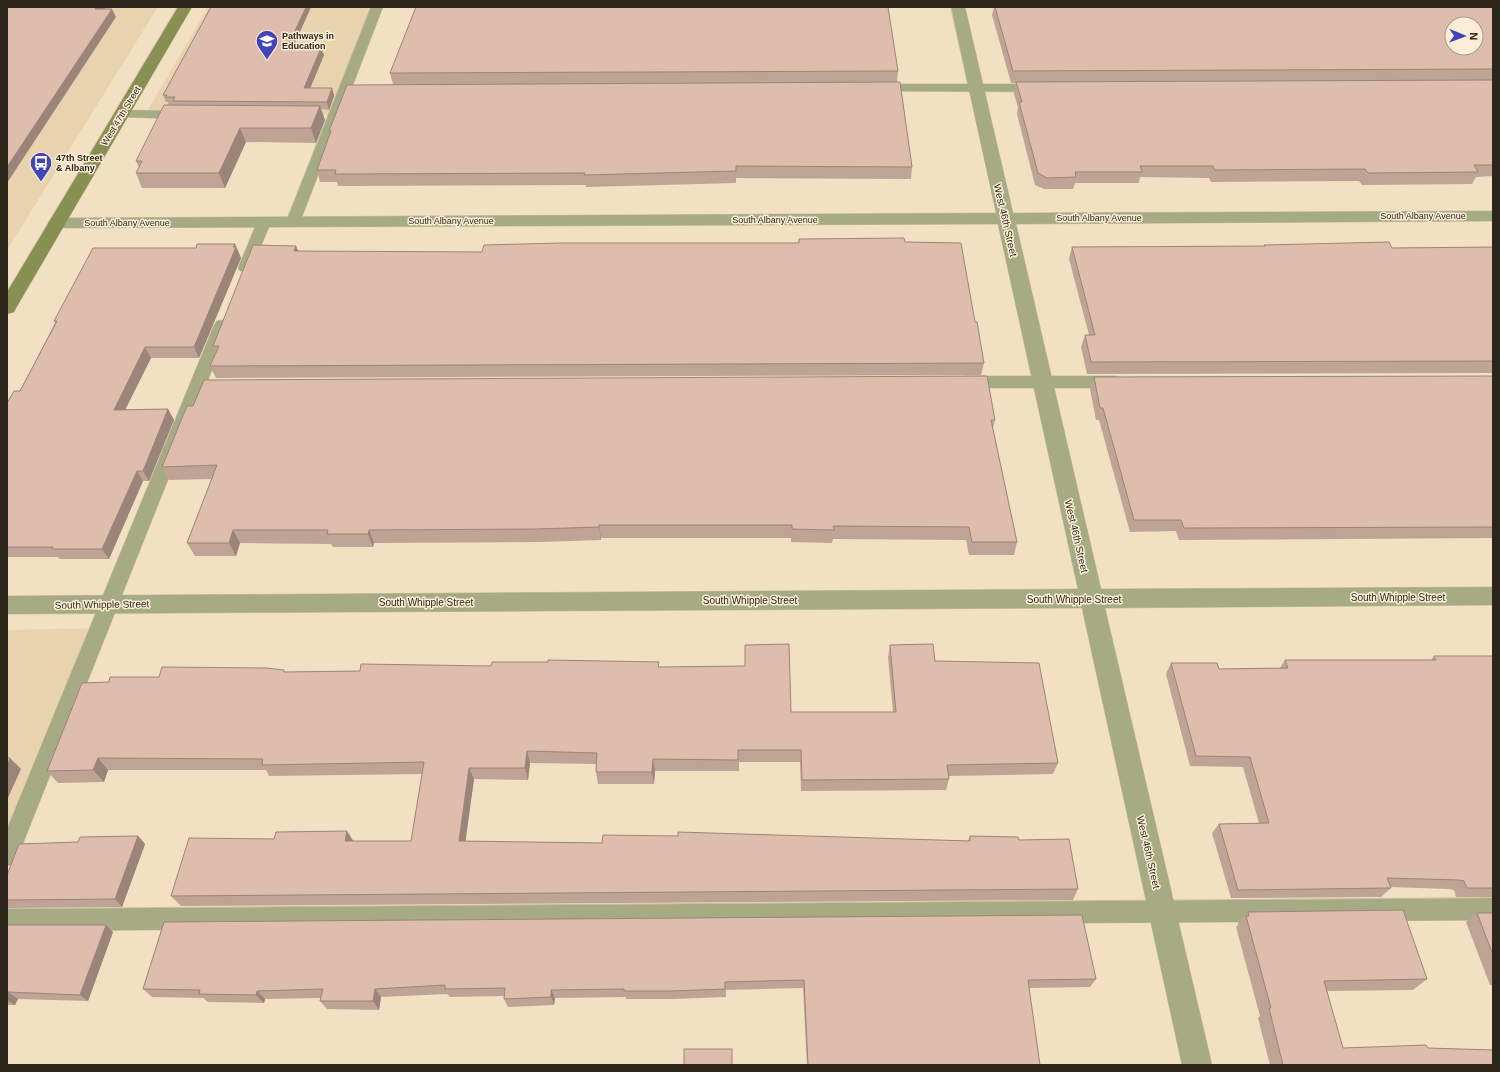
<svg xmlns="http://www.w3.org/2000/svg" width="1500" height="1072" font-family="Helvetica,sans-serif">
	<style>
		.built { fill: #e8d3ae }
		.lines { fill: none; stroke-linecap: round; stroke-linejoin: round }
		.lane-casing { stroke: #cebfa4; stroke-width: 1 }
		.street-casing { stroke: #cebfa4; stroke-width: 1 }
		.secondary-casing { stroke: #cebfa4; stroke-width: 1 }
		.lane { fill: #a6ab83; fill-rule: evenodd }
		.street { fill: #a6ab83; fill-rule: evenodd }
		.secondary { fill: #888f52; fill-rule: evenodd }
		.wall { fill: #bfa395 }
		.shaded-wall { fill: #9b8479 }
		.building { fill: #debdad; stroke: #9b8479; fill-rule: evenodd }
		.labels { text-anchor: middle; stroke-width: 3; stroke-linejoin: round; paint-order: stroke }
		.far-poi-label { font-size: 9px; font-weight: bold; fill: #2c261a; stroke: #fceed6; text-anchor: start }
		.far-street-label { font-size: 9px; fill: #2c261a; stroke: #fceed6 }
		.street-label { font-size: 10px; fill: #2c261a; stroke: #fceed6 }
	</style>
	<rect width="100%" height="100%" fill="#f2e0c2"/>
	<g class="built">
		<polygon points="7,7 158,7 7,250"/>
		<polygon points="208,7 379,7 335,115 145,115"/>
		<polygon points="100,628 7,856 7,630"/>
	</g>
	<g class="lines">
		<g class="lane-casing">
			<g id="lane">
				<polygon points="371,7 383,7 300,222 298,225 288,225 286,222"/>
				<polygon points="876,84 1040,84 1046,88 1040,92 872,91 870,88"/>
				<polygon points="122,110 183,111 189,115 183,119 117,117 116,114 117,111"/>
				<polygon points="264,218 269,219 271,222 252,268 250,271 240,271 238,268 257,222 259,219"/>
				<polygon points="222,320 227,321 230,325 208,380 232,382 234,386 232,390 203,392 18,856 15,863 7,866 7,829 214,325 217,321"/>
				<polygon points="964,376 1116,376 1122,378 1124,382 1122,386 1116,388 964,388 958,386 956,382 958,378"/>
				<polygon points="1493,898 1493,920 7,931 7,909"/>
			</g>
		</g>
		<g class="street-casing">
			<polygon id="street" points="951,7 965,7 1013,213 1493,211 1493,221 1016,224 1101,589 1493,587 1493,605 1105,608 1212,1065 1182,1065 1082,608 7,614 7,596 1078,589 998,224 57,228 51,227 48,223 51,219 57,218 996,213"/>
		</g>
		<g class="secondary-casing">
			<polygon id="secondary" points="178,7 192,7 16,308 14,312 7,314 7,292"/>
		</g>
		<use href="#lane" class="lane"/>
		<use href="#street" class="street"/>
		<use href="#secondary" class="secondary"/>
	</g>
	<g class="wall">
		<polygon points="311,7 293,48 324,55 310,88 332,88 334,96 329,110 321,109 325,120 316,143 246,142 225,188 142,188 136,173 139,167 136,161 175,105 169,105 168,102 166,102 163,95"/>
		<polygon points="994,7 1493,7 1493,176 1476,177 1472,184 1362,185 1359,181 1211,182 1209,178 1140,177 1139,183 1075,183 1073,189 1044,189 1035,185 1017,114 1018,107 1014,94 1016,83 1011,83 992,15"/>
		<polygon points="898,71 897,82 912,167 911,179 736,178 736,183 586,187 586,185 338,186 337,182 320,182 317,170 330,135 329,131 393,84 390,73"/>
		<polygon points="799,239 905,242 975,322 984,363 981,375 216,378 210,366 216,353 213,346 296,246 298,251 482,252 798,243"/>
		<polygon points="235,244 241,258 199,358 151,358 125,410 168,409 174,420 149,481 143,481 109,559 60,559 58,557 7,557 7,403 20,391 55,323 54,321 196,248"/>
		<polygon points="1264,245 1392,248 1493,247 1493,373 1087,374 1081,347 1085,335 1089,335 1069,259 1072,247 1263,246"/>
		<polygon points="1493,376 1493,538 1179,540 1176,531 1130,532 1099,420 1096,420 1090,389 1094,377"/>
		<polygon points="995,420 993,428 1017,542 1014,555 969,555 966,540 833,539 832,543 791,542 791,538 601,538 601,540 539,542 374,543 373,547 333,547 331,544 240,543 236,556 195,556 187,543 212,479 169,480 162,467"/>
		<polygon points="890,645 935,661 1058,763 1053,774 949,776 949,779 946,790 801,791 800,762 739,762 739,771 655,771 654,784 598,784 596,772 596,764 530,763 528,780 474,779 465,841 602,843 968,841 970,836 1019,840 1078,889 1073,900 181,906 171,896 353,841 411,841 422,774 269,776 266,770 108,770 104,782 58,783 47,771 109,682 159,677 285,672 360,671 491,666 659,667 791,712 893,712 888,657"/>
		<polygon points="1434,656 1493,656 1493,897 1456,897 1454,890 1448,889 1390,887 1391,888 1381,897 1231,898 1212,833 1219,824 1259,823 1243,767 1190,766 1166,674 1171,663 1219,669 1280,668 1285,660 1431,660"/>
		<polygon points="138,836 145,844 122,907 7,908 7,875 78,842"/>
		<polygon points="1248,912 1427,979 1413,990 1327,991 1343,1048 1428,1048 1493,1065 1270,1065 1258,1018 1260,1016 1236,927 1238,925 1238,923"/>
		<polygon points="1477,913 1493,913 1493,985 1490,985 1466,922"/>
		<polygon points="164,922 1096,979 1090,987 1029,988 1040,1065 807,1065 803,988 726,990 726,997 673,999 626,999 626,997 555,998 554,1005 508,1007 504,999 504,996 450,997 447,994 381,997 379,1010 327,1009 320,1001 321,998 265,999 264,1003 208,1002 203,998 152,997 143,989"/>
		<polygon points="7,925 113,932 88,1001 18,999 15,1005 7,1005"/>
	</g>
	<g class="shaded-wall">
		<polygon points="96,7 106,7 99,17 95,9"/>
		<polygon points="306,7 311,7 289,56 287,48"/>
		<polygon points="112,9 116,17 7,183 7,167"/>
		<polygon points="321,48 324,55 307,96 304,88"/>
		<polygon points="332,88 334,96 329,110 327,102"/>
		<polygon points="320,106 325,120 316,143 311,128"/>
		<polygon points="240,128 246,142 225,188 219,173"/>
		<polygon points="235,244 241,258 199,358 194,347"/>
		<polygon points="296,246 301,258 294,251"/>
		<polygon points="145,347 151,358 120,420 114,410"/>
		<polygon points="168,409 174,420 149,481 143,471"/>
		<polygon points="137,471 143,481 109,559 102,549"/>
		<polygon points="599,525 601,538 601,540 599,527"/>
		<polygon points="233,530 240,543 236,556 229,543"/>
		<polygon points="369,530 374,543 373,547 368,534"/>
		<polygon points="527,751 530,763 528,780 525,768"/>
		<polygon points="10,758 21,769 7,800 7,766"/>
		<polygon points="98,758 108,770 104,782 93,770"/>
		<polygon points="653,759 655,771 654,784 652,772"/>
		<polygon points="469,768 474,779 464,852 459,841"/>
		<polygon points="347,831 354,842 345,841"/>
		<polygon points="138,836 145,844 122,907 115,899"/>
		<polygon points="106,925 113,932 88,1001 80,995"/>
		<polygon points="375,989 381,997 379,1010 373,1001"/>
		<polygon points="551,990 555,998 554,1005 551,997"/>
		<polygon points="257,991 265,999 264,1003 256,995"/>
		<polygon points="8,992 18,999 15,1005 7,1000 7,996"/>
	</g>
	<g class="building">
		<polygon points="7,7 96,7 95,9 112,9 7,167"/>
		<polygon points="211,7 306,7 287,48 321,48 304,88 332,88 327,102 173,101 175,97 166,97 167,95 163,95"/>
		<polygon points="416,7 888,7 898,71 390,73"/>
		<path d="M 995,7 L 1493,7 L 1493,69 L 1013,71 ZM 1452,24 L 1476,24 L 1476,48 L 1452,48 Z"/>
		<polygon points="1493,80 1493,165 1474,165 1478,172 1368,173 1365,169 1215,170 1213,166 1140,166 1142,172 1075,172 1076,177 1047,178 1038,173 1019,102 1022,102 1016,82"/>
		<polygon points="900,82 912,167 736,166 736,171 584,175 585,173 335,174 336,170 317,170 331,131 329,131 347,85"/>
		<polygon points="164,105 320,106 311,128 240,128 219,173 136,173 142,161 136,161"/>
		<polygon points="904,238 905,242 961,243 975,322 977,322 984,363 210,366 219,346 213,346 253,245 296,246 294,251 482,252 484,245 560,243 799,243 799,239"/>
		<polygon points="1389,242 1392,248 1493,247 1493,361 1091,362 1085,335 1095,335 1072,247 1265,246 1264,245"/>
		<polygon points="197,244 235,244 233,247 236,247 194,347 145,347 114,410 168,409 143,471 137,471 102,549 52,549 53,547 7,547 7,403 14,391 20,391 57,321 54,321 93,248 196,248"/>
		<polygon points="987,376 995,420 991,420 1017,542 972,542 969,527 833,526 834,530 792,529 792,525 599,525 599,527 536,529 369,530 368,534 327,534 328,530 233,530 229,543 187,543 217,465 162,467 187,406 193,406 204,380"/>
		<polygon points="1493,376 1493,527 1184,528 1181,520 1134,520 1103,408 1100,408 1094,377"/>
		<polygon points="789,644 791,712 896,712 890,645 933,644 935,661 1039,663 1058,763 947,765 949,779 802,780 801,750 738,750 738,760 653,759 652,772 596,772 597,753 527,751 525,768 469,768 459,841 602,843 603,835 678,836 678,832 970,841 970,836 1018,837 1019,840 1069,839 1078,889 171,896 189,838 274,839 276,832 347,831 345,841 411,841 424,762 262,765 263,759 98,758 93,770 47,771 82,683 109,682 110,677 159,677 162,667 267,668 284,670 284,672 360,671 361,664 491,666 492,662 548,662 548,660 659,662 658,667 745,666 745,645"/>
		<polygon points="1434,656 1493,656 1493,888 1467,888 1464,881 1459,880 1387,878 1391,888 1238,890 1219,824 1269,823 1250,757 1196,756 1171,663 1217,663 1219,669 1288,668 1285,660 1436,660"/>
		<polygon points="7,758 10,758 7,766"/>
		<polygon points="138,836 115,899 7,900 7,875 19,844 78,842 80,837"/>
		<polygon points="1403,910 1427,979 1324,981 1343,1048 1426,1045 1428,1048 1493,1050 1493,1065 1283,1065 1269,1008 1271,1008 1246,916 1249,916 1248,912"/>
		<polygon points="1477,913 1493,913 1493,955"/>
		<polygon points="1082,915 1096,979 1028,980 1040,1065 808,1065 804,980 725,982 725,989 671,991 624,991 624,989 551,990 551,997 504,999 505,988 445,989 445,985 375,989 373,1001 320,1001 323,989 257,991 256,995 199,994 200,990 143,989 164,922"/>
		<polygon points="7,925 106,925 80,995 8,992 7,996"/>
		<rect x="684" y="1049" width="48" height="16"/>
	</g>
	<defs>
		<g id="school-pin" transform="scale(1.15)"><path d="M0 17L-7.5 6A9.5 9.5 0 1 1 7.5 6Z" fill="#4244b9" stroke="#fceed6"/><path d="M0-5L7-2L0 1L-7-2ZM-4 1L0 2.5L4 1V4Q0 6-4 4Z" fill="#fff"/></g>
		<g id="bus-pin" transform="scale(1.15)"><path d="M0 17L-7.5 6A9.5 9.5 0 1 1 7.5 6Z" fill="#4244b9" stroke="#fceed6"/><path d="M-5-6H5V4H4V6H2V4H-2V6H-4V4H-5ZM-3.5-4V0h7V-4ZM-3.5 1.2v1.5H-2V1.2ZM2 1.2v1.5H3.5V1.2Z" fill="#fff"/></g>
	</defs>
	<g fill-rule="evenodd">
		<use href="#school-pin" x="267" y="41"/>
		<use href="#bus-pin" x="41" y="163"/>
	</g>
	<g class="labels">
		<g class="far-poi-label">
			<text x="282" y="39">Pathways in<tspan x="282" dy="10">Education</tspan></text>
			<text x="56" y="161">47th Street<tspan x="56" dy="10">&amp; Albany</tspan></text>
		</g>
		<g class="far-street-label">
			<text transform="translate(121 116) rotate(-59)" y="3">West 47th Street</text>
			<text x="1423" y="219">South Albany Avenue</text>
			<text x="1099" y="221">South Albany Avenue</text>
			<text x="775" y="223">South Albany Avenue</text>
			<text x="451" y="224">South Albany Avenue</text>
			<text x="127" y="226">South Albany Avenue</text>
		</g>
		<g class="street-label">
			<text transform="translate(1006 220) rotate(77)" y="4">West 46th Street</text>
			<text transform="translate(1077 536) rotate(77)" y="4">West 46th Street</text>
			<text x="1398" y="601">South Whipple Street</text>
			<text x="1074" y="603">South Whipple Street</text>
			<text x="750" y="604">South Whipple Street</text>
			<text x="426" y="606">South Whipple Street</text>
			<text transform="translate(102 604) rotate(-1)" y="4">South Whipple Street</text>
			<text transform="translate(1149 852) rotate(77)" y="4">West 46th Street</text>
		</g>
	</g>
	<rect width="1500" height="1072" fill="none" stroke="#2c261a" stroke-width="16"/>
	<g transform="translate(1464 36) rotate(91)"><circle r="19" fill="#fceed6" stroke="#a99e8b"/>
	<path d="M0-3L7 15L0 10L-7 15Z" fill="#4244b9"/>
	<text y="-6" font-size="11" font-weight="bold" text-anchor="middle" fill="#2c261a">N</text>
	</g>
</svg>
